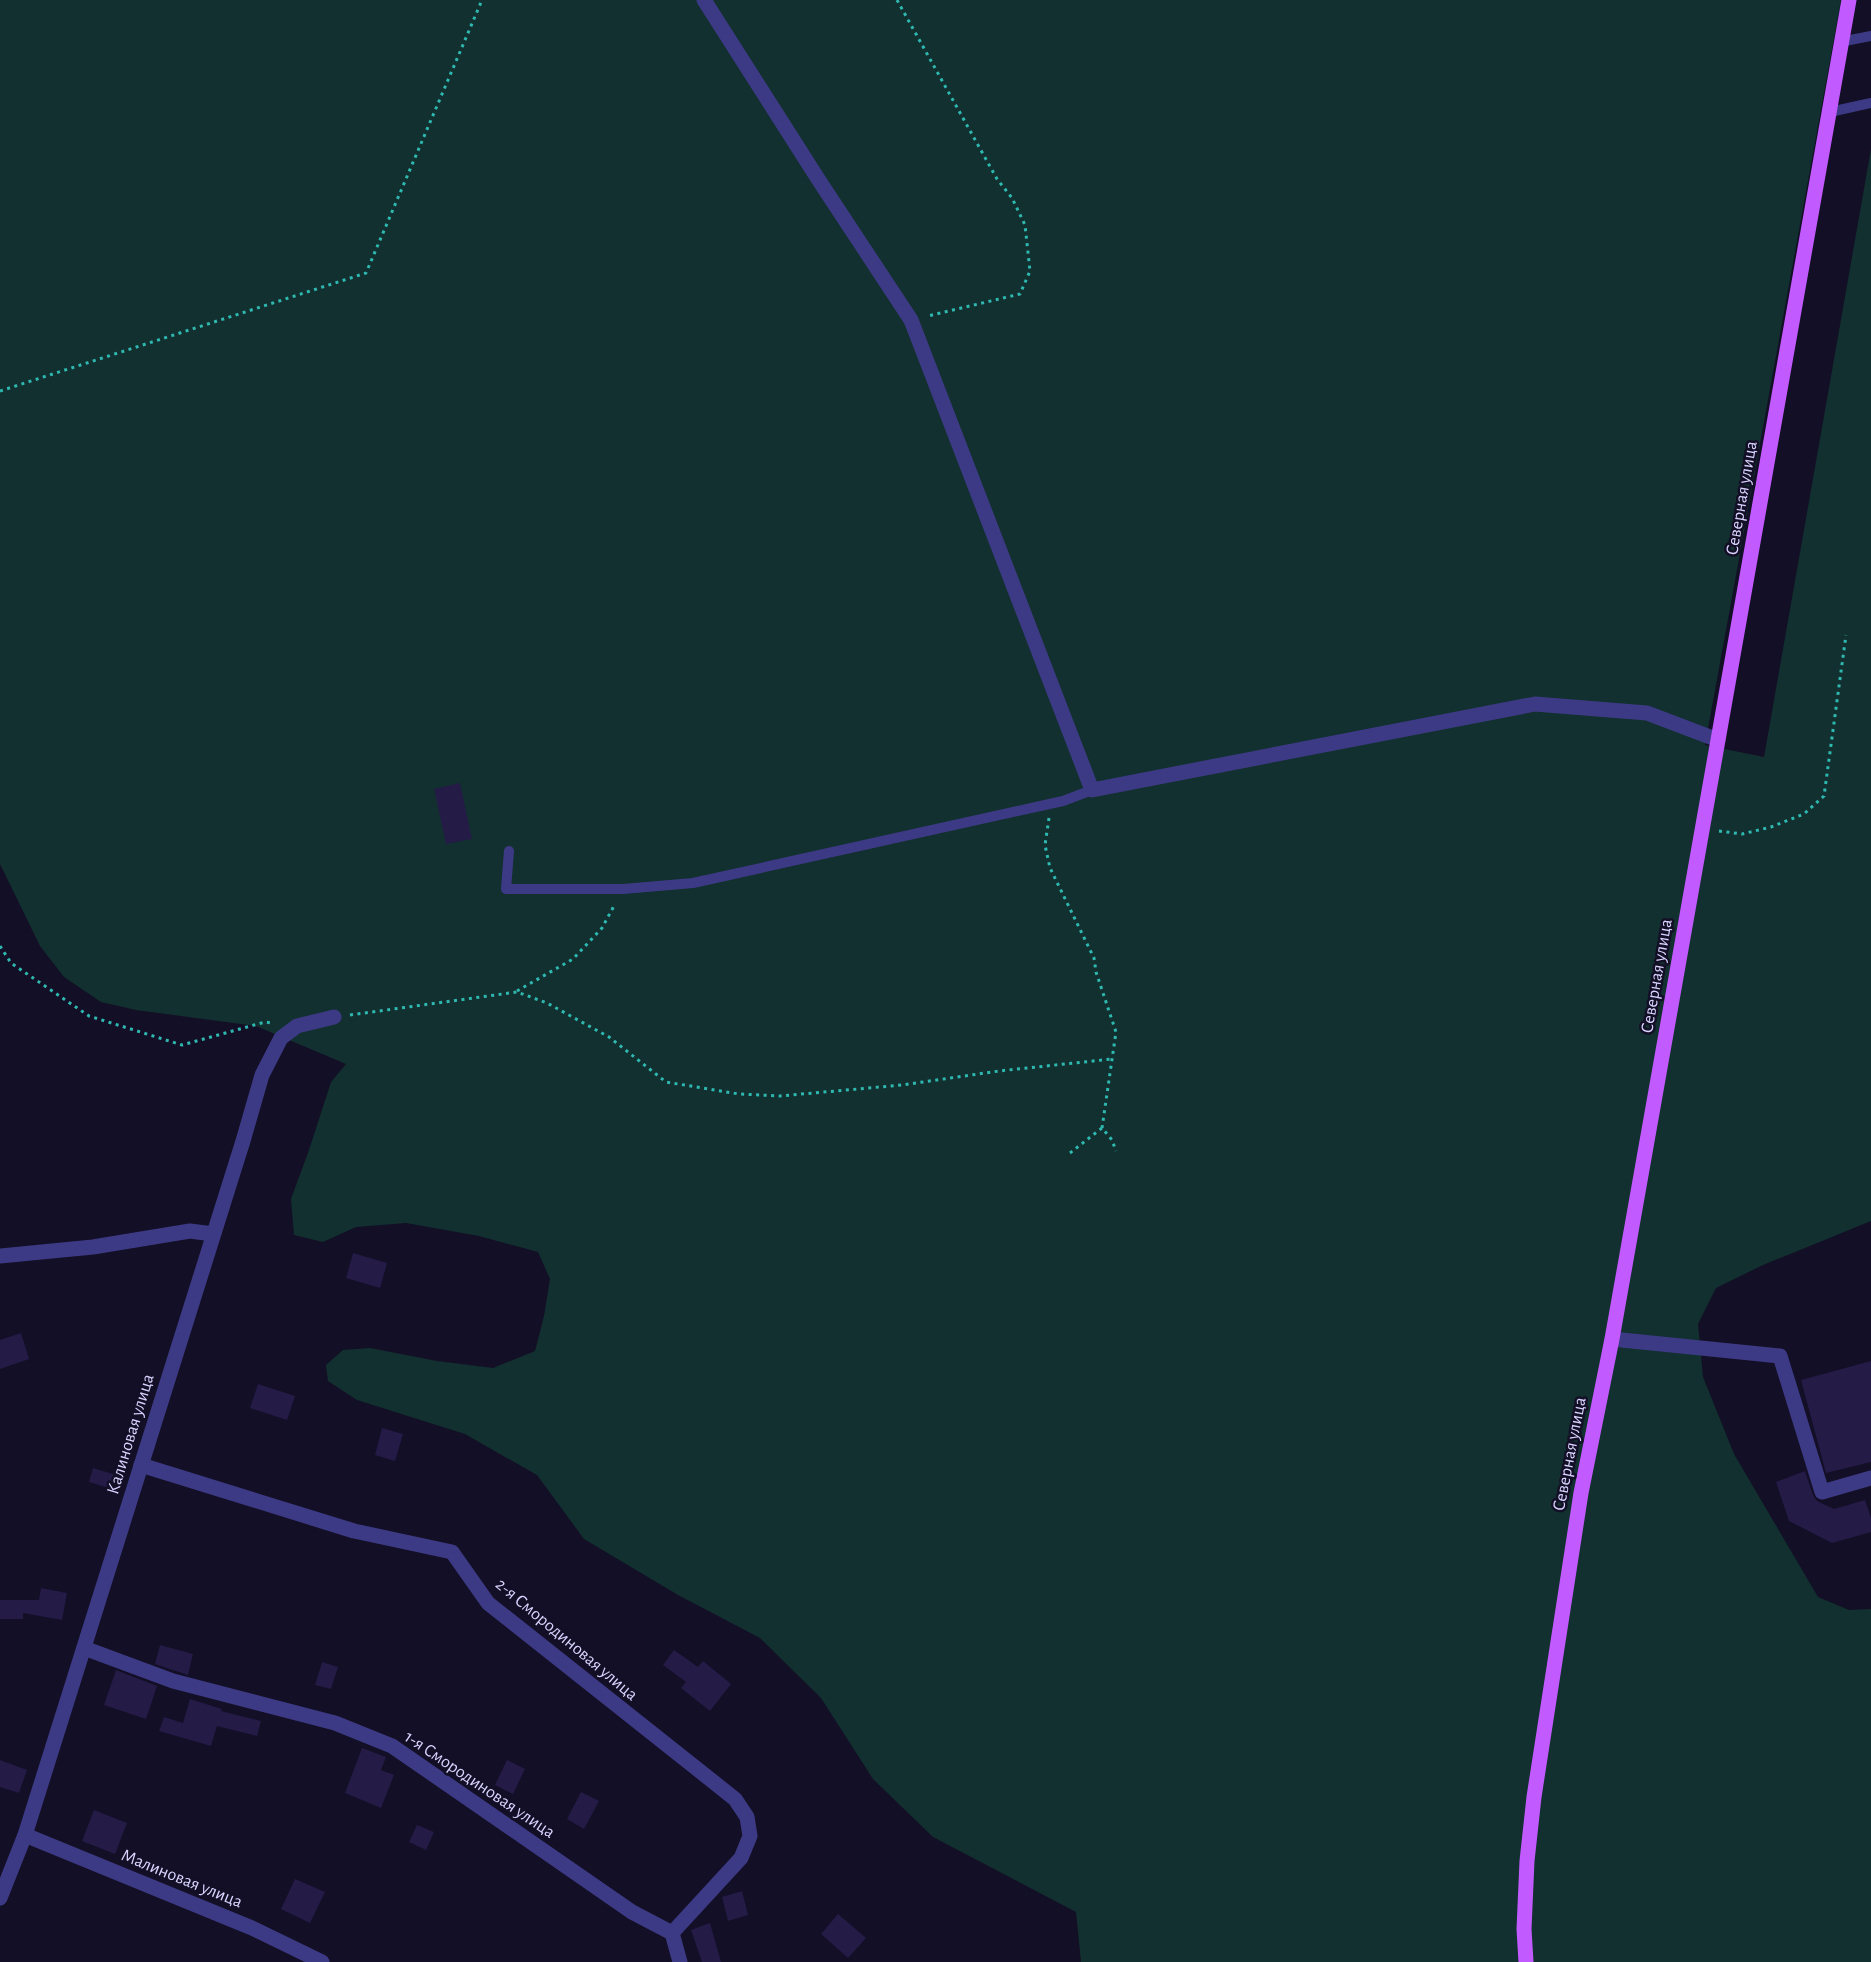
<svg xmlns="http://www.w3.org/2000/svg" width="1871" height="1962" font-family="'Alegreya Sans',sans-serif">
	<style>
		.green { fill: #12302f }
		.building { fill: #241b47 }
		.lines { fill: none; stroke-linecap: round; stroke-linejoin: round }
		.path { stroke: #2fb8b0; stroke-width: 3; stroke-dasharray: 3 4.5; stroke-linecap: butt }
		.lane { stroke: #3d3a85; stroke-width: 10 }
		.street { stroke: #3d3a85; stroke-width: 15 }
		.primary { stroke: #c25bff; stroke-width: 15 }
		.labels { text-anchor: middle; stroke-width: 5; stroke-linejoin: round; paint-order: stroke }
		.street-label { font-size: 18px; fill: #d9d4ff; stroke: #130f26 }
	</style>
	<rect width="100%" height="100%" fill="#130f26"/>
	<polygon class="green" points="0,0 1841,0 1705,745 1764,757 1871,149 1871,1221 1763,1265 1716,1288 1698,1324 1703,1377 1734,1454 1818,1597 1849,1610 1871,1609 1871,1962 1081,1962 1076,1912 933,1837 873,1779 821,1698 760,1638 678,1595 584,1539 537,1475 465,1434 357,1400 328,1381 326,1365 343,1350 370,1348 437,1361 493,1368 535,1351 544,1316 550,1279 538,1252 479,1236 406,1223 356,1227 323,1242 294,1235 291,1199 309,1150 331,1082 346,1064 256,1026 136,1010 101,1002 64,977 40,946 0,864"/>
	<g class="building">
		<polygon points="460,783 472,839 446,844 434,789"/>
		<polygon points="353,1253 387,1263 380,1288 346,1278"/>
		<polygon points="21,1333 29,1359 0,1369 0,1340"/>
		<polygon points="1871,1361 1871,1462 1826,1473 1801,1380"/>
		<polygon points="258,1384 295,1396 287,1420 250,1408"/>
		<polygon points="382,1428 403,1434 395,1461 375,1455"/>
		<polygon points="93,1468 116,1475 112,1489 89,1482"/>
		<polygon points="1805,1471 1813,1495 1817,1501 1834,1509 1865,1500 1871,1518 1871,1532 1832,1543 1789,1521 1776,1482"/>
		<polygon points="41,1588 67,1593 62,1620 23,1613 23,1619 0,1619 0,1600 39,1600"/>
		<polygon points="160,1645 193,1654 188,1675 155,1664"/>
		<polygon points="674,1650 698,1667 703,1661 731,1684 710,1711 681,1688 686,1682 663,1665"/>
		<polygon points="322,1662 338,1667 331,1689 315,1685"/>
		<polygon points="116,1670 157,1686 146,1719 104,1705"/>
		<polygon points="190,1699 222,1709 221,1711 261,1721 257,1736 217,1726 211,1746 159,1731 164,1717 183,1723"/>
		<polygon points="362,1748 386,1757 381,1770 394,1775 381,1808 345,1793"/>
		<polygon points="0,1760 27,1770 19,1793 0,1787"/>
		<polygon points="507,1760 525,1769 513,1794 495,1785"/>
		<polygon points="581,1792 599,1801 584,1829 567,1819"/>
		<polygon points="94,1810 127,1823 115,1854 82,1841"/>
		<polygon points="417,1825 434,1832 426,1850 409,1842"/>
		<polygon points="295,1879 325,1892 310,1923 281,1909"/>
		<polygon points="742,1891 748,1915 728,1921 722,1897"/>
		<polygon points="838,1914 866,1938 848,1958 821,1934"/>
		<polygon points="710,1923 721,1962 702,1962 691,1930"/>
	</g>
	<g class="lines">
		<g class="path">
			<polyline points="897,0 997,179 1012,198 1025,225 1030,271 1020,294 928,316"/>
			<polyline points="0,391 366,273 482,0"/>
			<polyline points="1049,818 1045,845 1050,868 1094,958 1096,972 1116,1032 1102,1128 1112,1140 1116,1151"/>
			<polyline points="1719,831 1742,834 1771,827 1804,814 1824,796 1846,635"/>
			<polyline points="0,946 11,963 89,1016 182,1045 265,1022 272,1023"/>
			<polyline points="517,991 573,959 602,928 615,904"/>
			<polyline points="350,1015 517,992 547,1003 609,1037 666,1082 739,1094 780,1096 902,1085 999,1071 1112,1059"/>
			<polyline points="1070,1153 1102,1128"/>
		</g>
		<g class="lane">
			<polyline points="1840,42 1871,36"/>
			<polyline points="1830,112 1871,103"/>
			<polyline points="509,851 506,889 623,889 693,883 1063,801 1092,790"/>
		</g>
		<g class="street">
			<polyline points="704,0 820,182 911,320 1092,790 1535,704 1647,713 1718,740"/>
			<polyline points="0,1256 93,1247 190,1231 213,1234"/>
			<polyline points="1612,1339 1780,1356 1822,1492 1871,1478"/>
			<polyline points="141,1465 354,1531 452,1552 488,1603 735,1799 747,1817 750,1836 741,1858 672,1933"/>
			<polyline points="84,1648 173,1681 335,1723 392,1746 632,1912 672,1933 680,1962"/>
			<polyline points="25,1835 252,1928 322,1962"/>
			<polyline points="0,1898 25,1835 243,1141 262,1075 281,1038 297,1026 334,1017"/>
		</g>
		<polyline class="primary" points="1526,1962 1524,1929 1527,1861 1534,1797 1581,1493 1612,1339 1849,0"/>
	</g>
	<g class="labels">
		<g class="street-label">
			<text transform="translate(1741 498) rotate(-80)" y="6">Северная улица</text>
			<text transform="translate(1656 976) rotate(-80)" y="6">Северная улица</text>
			<text transform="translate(130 1434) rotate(-73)" y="6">Калиновая улица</text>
			<text transform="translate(1569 1454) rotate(-79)" y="6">Северная улица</text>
			<text transform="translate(567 1639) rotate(40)" y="6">2-я Смородиновая улица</text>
			<text transform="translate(480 1784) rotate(34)" y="6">1-я Смородиновая улица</text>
			<text transform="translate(182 1878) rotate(22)" y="6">Малиновая улица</text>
		</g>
	</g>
</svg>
